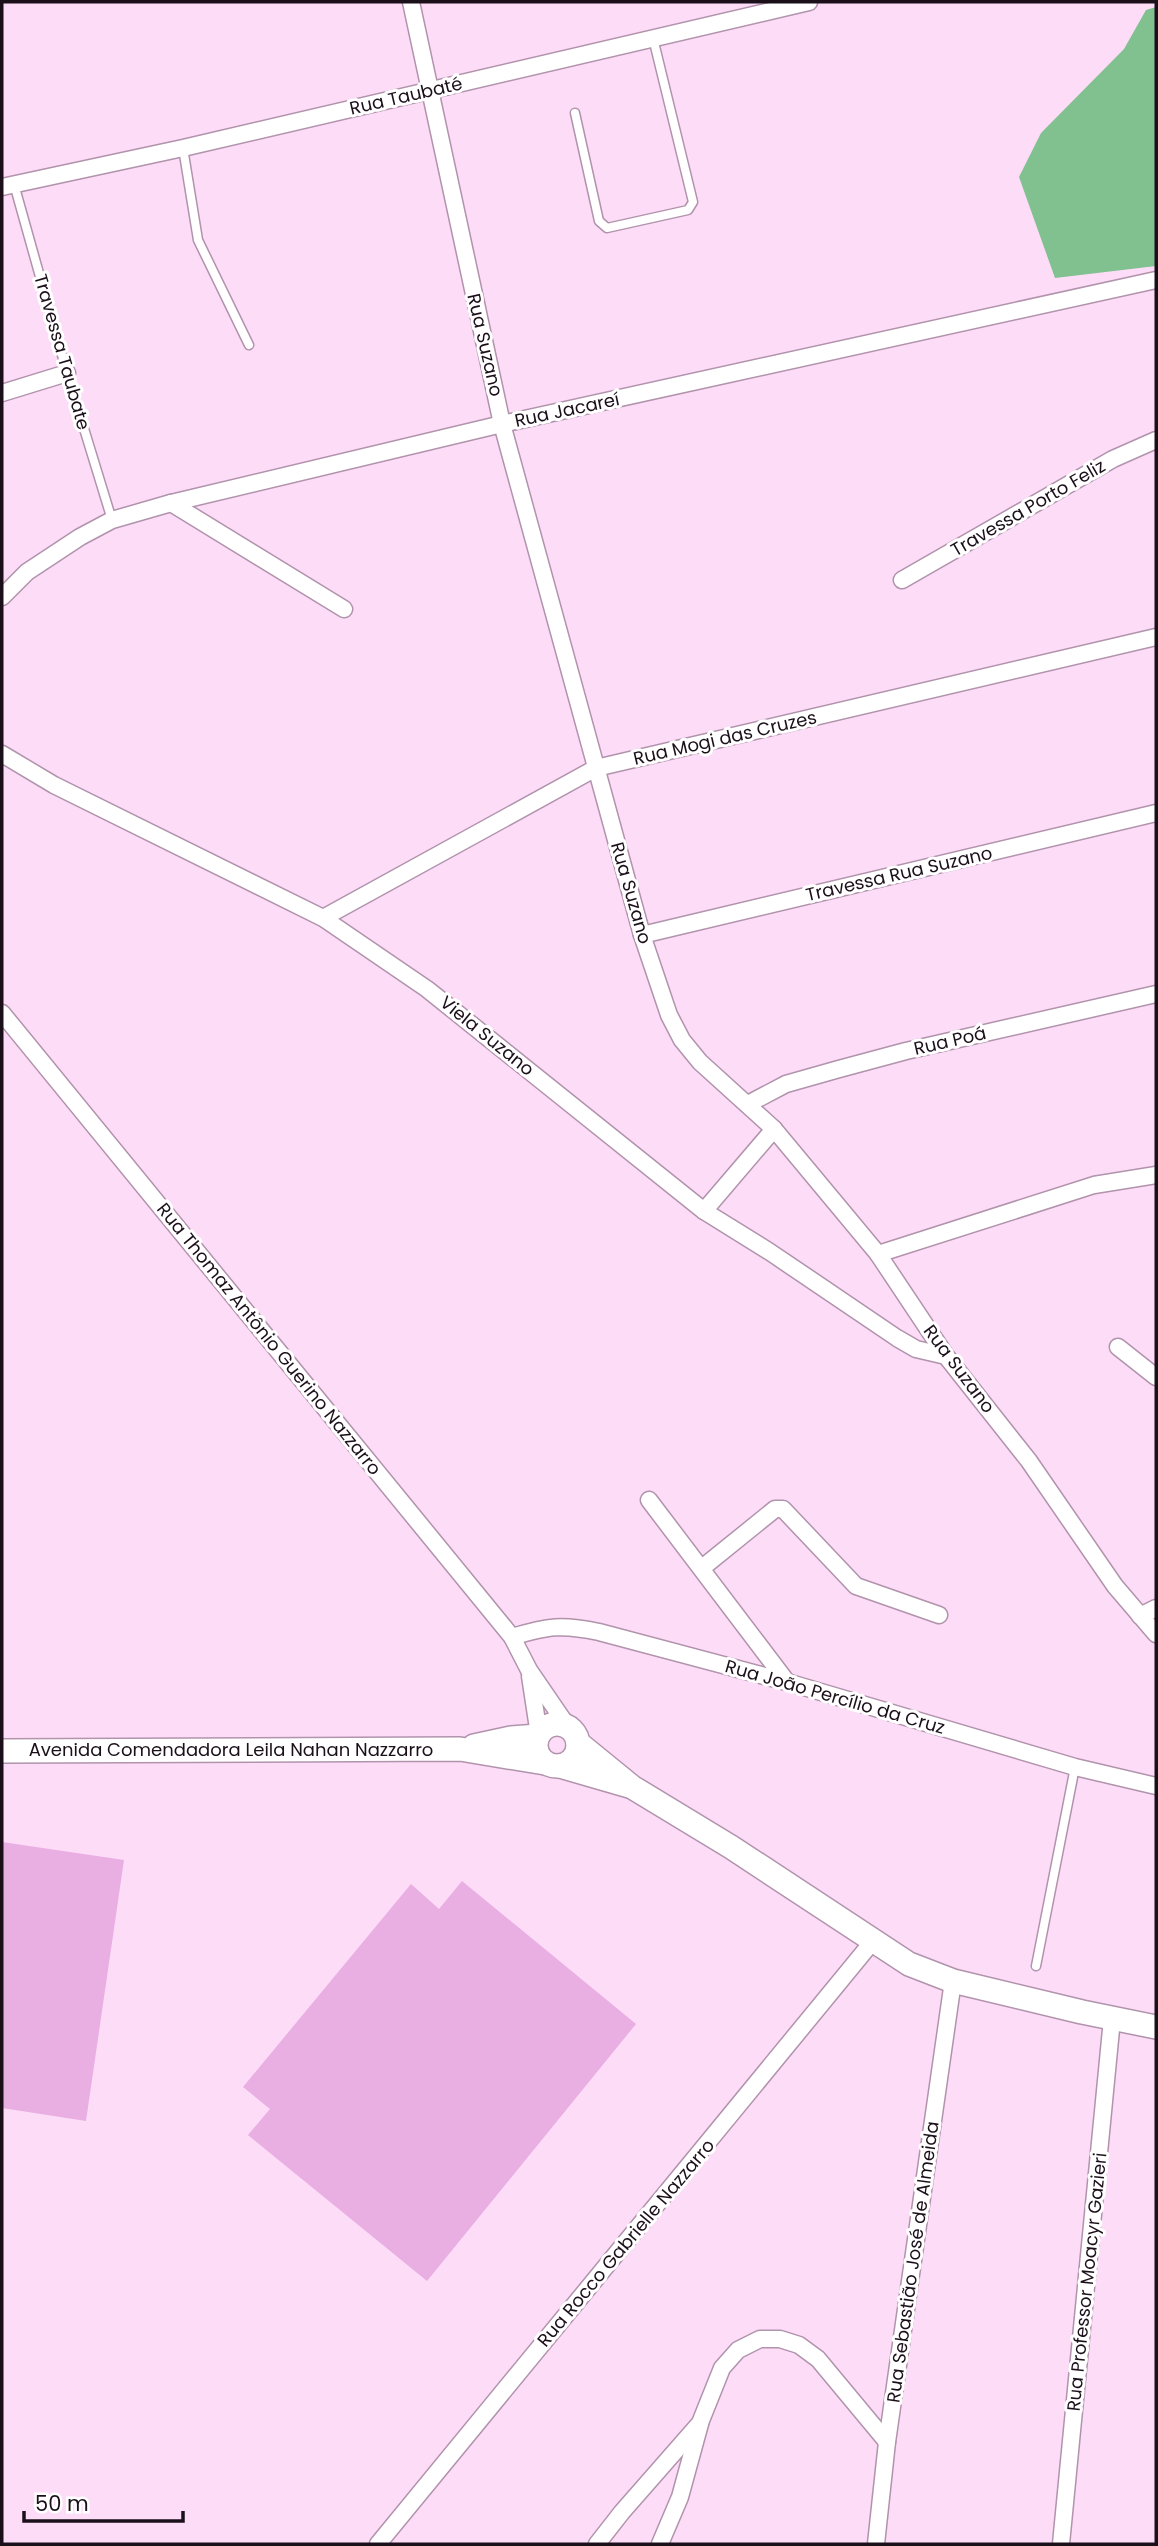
<svg xmlns="http://www.w3.org/2000/svg" width="1158" height="2546" font-family="Poppins,sans-serif">
	<style>
		.forest { fill: #81c08f }
		.building { fill: #e9aee2 }
		.lines { fill: none; stroke-linecap: round; stroke-linejoin: round }
		.service-casing { stroke: #b193ac; stroke-width: 11 }
		.minor-casing { stroke: #b193ac; stroke-width: 19 }
		.secondary-casing { stroke: #b193ac; stroke-width: 26 }
		.service { stroke: #fff; stroke-width: 8 }
		.minor { stroke: #fff; stroke-width: 16 }
		.secondary { stroke: #fff; stroke-width: 23 }
		.labels { text-anchor: middle; stroke-width: 6; stroke-linejoin: round; paint-order: stroke }
		.street-label { font-size: 18px; fill: #1b101a; stroke: #fff }
	</style>
	<rect width="100%" height="100%" fill="#fddcf8"/>
	<polygon class="forest" points="1156,7 1156,266 1055,278 1019,177 1041,133 1124,49 1146,10"/>
	<g class="building">
		<polygon points="2,1842 124,1860 86,2121 2,2108"/>
		<polygon points="462,1881 636,2024 427,2281 248,2135 270,2109 243,2087 411,1884 439,1909"/>
	</g>
	<g class="lines">
		<g class="service-casing">
			<g id="service">
				<polyline points="575,113 599,221 607,228 688,210 693,202 653,38"/>
				<polyline points="183,148 198,240 249,345"/>
				<polyline points="14,184 67,373 112,520"/>
				<polyline points="1036,1966 1075,1767"/>
			</g>
		</g>
		<g class="minor-casing">
			<g id="minor">
				<polyline points="411,2 502,424 642,935 669,1015 682,1040 700,1062 774,1129 878,1254 946,1356 1029,1461 1115,1586 1156,1634"/>
				<polyline points="2,187 183,148 809,2"/>
				<polyline points="2,393 67,373"/>
				<polyline points="171,503 344,609"/>
				<polyline points="902,580 1113,459 1156,440"/>
				<polyline points="2,597 27,572 80,537 112,520 171,503 502,424 1156,280"/>
				<polyline points="2,754 54,785 323,918 427,989 704,1211 770,1252 897,1338 916,1349 946,1356"/>
				<polyline points="323,918 596,768 1156,637"/>
				<polyline points="642,935 1156,813"/>
				<polyline points="2,1013 512,1637 529,1670 568,1727"/>
				<polyline points="748,1104 786,1084 839,1069 906,1051 1156,994"/>
				<polyline points="704,1211 774,1129"/>
				<polyline points="878,1254 1094,1185 1156,1175"/>
				<polyline points="1118,1347 1156,1377"/>
				<polyline points="649,1500 787,1682"/>
				<polyline points="702,1568 775,1509 783,1509 856,1586 939,1615"/>
				<polyline points="1140,1616 1156,1608"/>
				<path d="M 512,1637 C 548,1626 562,1624 599,1632 L 787,1682 L 1075,1767 L 1156,1786"/>
				<polyline points="530,1676 539,1735"/>
				<polyline points="378,2544 873,1941"/>
				<polyline points="597,2544 622,2512 700,2423 722,2368 738,2350 760,2339 780,2339 799,2345 818,2359 887,2442"/>
				<polyline points="660,2544 680,2497 700,2424"/>
				<polyline points="876,2544 887,2442 953,1981"/>
				<polyline points="1061,2544 1112,2019"/>
			</g>
		</g>
		<g class="secondary-casing">
			<g id="secondary">
				<circle cx="557" cy="1745" r="21"/>
				<polyline points="578,1743 632,1787 731,1847 909,1964 953,1981 1082,2012 1156,2027"/>
				<polyline points="474,1746 511,1738 538,1736"/>
				<polyline points="2,1751 460,1749 545,1763"/>
				<polyline points="560,1766 629,1786"/>
			</g>
		</g>
		<use href="#service" class="service"/>
		<use href="#minor" class="minor"/>
		<use href="#secondary" class="secondary"/>
	</g>
	<g class="labels">
		<g class="street-label">
			<text transform="translate(406 96) rotate(-13)" y="6">Rua Taubaté</text>
			<text transform="translate(485 345) rotate(77)" y="6">Rua Suzano</text>
			<text transform="translate(62 352) rotate(74)" y="6">Travessa Taubate</text>
			<text transform="translate(567 410) rotate(-12)" y="6">Rua Jacareí</text>
			<text transform="translate(1028 508) rotate(-30)" y="6">Travessa Porto Feliz</text>
			<text transform="translate(725 738) rotate(-13)" y="6">Rua Mogi das Cruzes</text>
			<text transform="translate(899 874) rotate(-13)" y="6">Travessa Rua Suzano</text>
			<text transform="translate(631 893) rotate(74)" y="6">Rua Suzano</text>
			<text transform="translate(487 1036) rotate(39)" y="6">Viela Suzano</text>
			<text transform="translate(950 1041) rotate(-13)" y="6">Rua Poá</text>
			<text transform="translate(269 1339) rotate(51)" y="6">Rua Thomaz Antônio Guerino Nazzarro</text>
			<text transform="translate(959 1369) rotate(53)" y="6">Rua Suzano</text>
			<text transform="translate(835 1697) rotate(16)" y="6">Rua João Percílio da Cruz</text>
			<text x="231" y="1756">Avenida Comendadora Leila Nahan Nazzarro</text>
			<text transform="translate(626 2243) rotate(-50)" y="6">Rua Rocco Gabrielle Nazzarro</text>
			<text transform="translate(913 2262) rotate(-82)" y="6">Rua Sebastião José de Almeida</text>
			<text transform="translate(1087 2282) rotate(-84)" y="6">Rua Professor Moacyr Gazieri</text>
		</g>
	</g>
	<rect width="1158" height="2546" fill="none" stroke="#1b101a" stroke-width="7"/>
	<path d="M24 2511v10h159v-10" fill="none" stroke="#1b101a" stroke-width="3.5"/>
	<text x="35" y="2511" font-size="21" fill="#1b101a" stroke="#ffffff" stroke-width="5" paint-order="stroke">50 m</text>
</svg>
